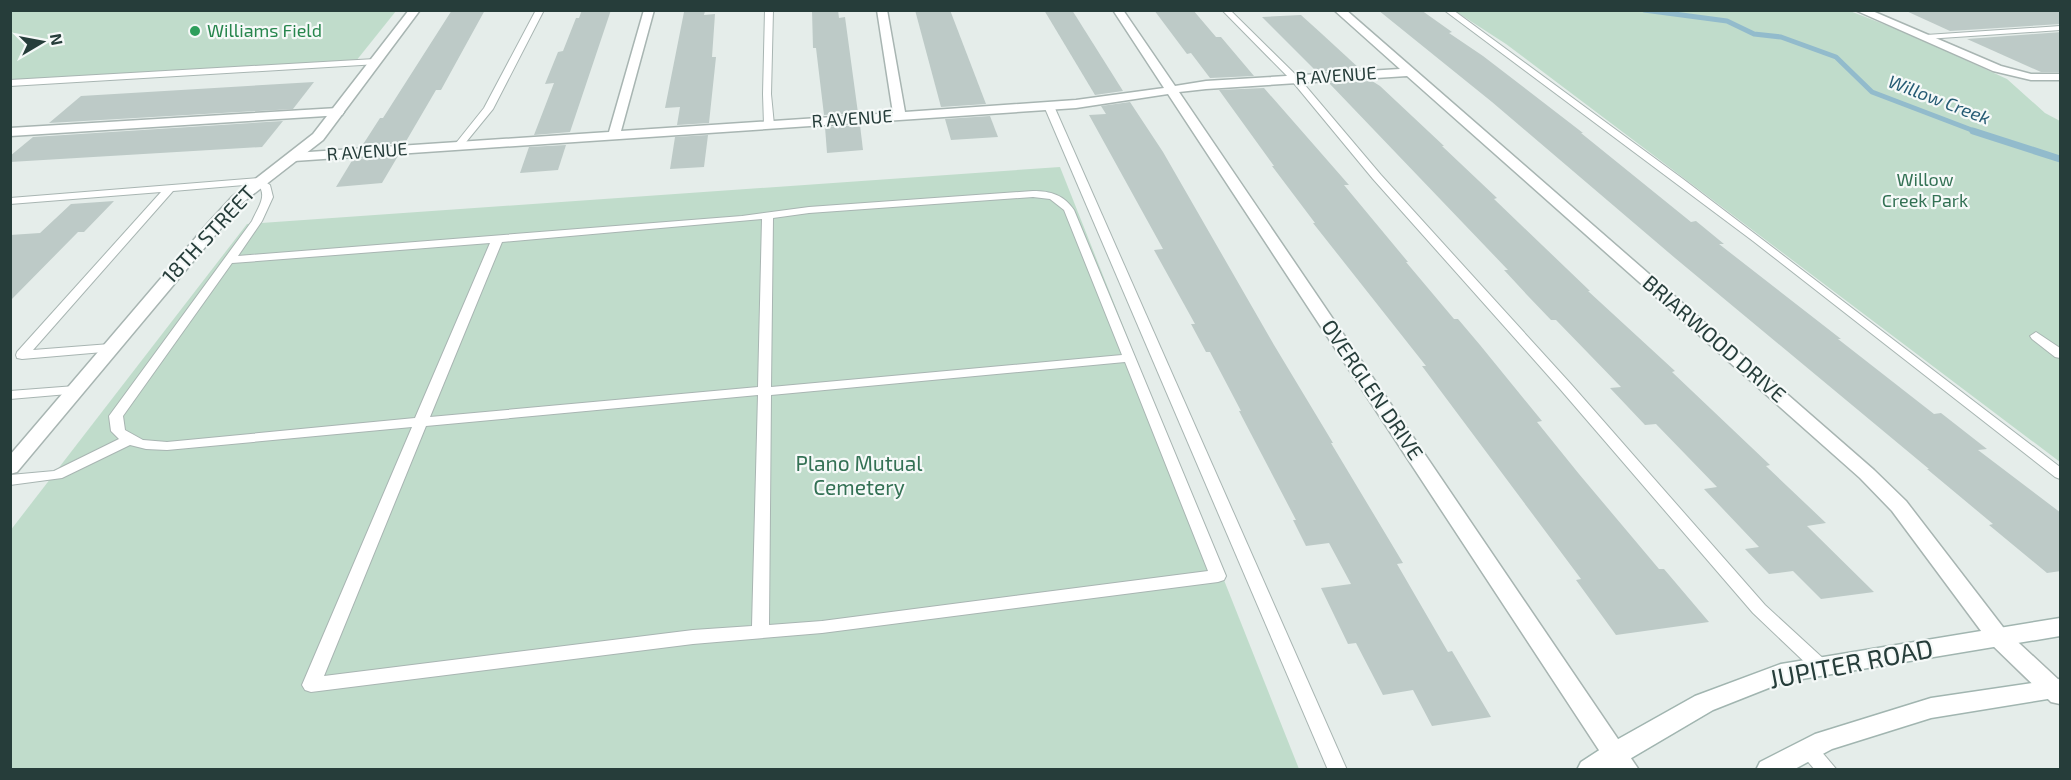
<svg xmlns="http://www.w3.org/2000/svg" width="2071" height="780" font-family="'Exo 2',sans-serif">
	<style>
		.green { fill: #c0dccb }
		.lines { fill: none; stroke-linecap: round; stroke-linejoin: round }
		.stream-far1 { stroke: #92bbcc; stroke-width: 5 }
		.stream { stroke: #92bbcc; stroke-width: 7 }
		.building { fill: #bdcac7 }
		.service-casing { stroke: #a8b5b2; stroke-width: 2 }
		.minor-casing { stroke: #a8b5b2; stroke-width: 3 }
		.tertiary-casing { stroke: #a8b5b2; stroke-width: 3 }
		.secondary-casing { stroke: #a1b5b0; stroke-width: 3 }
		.service { fill: #fff; fill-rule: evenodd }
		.minor { fill: #fff; fill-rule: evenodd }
		.tertiary { fill: #fff; fill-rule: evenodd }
		.secondary { fill: #fff; fill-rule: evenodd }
		.leisure-dot { fill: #2e9e5b; stroke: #f5f9f8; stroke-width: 2 }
		.labels { text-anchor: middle; stroke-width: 4.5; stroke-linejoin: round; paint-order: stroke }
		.far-leisure-label { font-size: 18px; fill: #27864d; stroke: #f5f9f8; text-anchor: start }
		.far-street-label { font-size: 18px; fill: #263d3a; stroke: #f5f9f8 }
		.far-water-label { font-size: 18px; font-style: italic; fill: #255b74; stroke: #f5f9f8 }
		.far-park-label { font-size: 18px; fill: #337154; stroke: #f5f9f8 }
		.street-label { font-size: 21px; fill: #263d3a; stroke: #f5f9f8 }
		.park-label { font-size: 21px; fill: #337154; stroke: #f5f9f8 }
		.near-street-label { font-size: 26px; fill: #263d3a; stroke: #f5f9f8 }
	</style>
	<rect width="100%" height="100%" fill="#e5edea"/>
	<g class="green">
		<polygon points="10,11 396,11 356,61 11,81"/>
		<polygon points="1455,11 1850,11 1909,34 2007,79 2045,113 2060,121 2060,462 1506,44"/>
		<polygon points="1060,167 1299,769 11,769 10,531 247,224"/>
	</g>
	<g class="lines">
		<polyline class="stream-far1" points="1644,10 1727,21 1754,34 1781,37 1836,57 1872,92 1977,132"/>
		<polyline class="stream" points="1973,131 2060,159"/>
	</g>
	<g class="building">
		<polygon points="452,10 485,10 441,90 436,90 405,143 362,146 380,118 383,118"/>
		<polygon points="582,10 611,10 570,132 534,135 554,83 545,84 558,52 563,51 576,18 579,18"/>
		<polygon points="812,10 838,10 839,18 845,17 858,113 824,115 816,48 813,48"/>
		<polygon points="915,10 950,10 986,104 941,107"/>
		<polygon points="1044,10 1072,10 1123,91 1095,95"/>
		<polygon points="1154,10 1193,10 1216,37 1221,37 1254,76 1210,78 1191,53 1187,54"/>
		<polygon points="1378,10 1421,10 1452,32 1449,33 1483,56 1583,133 1581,133 1691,222 1696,221 1724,244 1719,244 1841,339 1838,339 1934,414 1941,413 1987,449 1978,450 2061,513 2061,571 2047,573 1989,525 1993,524 1927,469 1929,469 1675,258 1492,102"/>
		<polygon points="1904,10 2061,10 2061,24 1950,31"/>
		<polygon points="705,11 704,15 715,14 712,57 716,57 709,123 677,125 680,107 665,108 684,12"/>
		<polygon points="1301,15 1322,34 1360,69 1317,72 1262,17"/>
		<polygon points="2061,32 2061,72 2041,72 1967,39"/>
		<polygon points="1372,81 1380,86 1444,146 1442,146 1497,198 1494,199 1590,291 1588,291 1675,371 1672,372 1770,465 1766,466 1826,523 1807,526 1874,592 1821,599 1793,571 1769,574 1745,549 1759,547 1704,489 1717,487 1656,424 1645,425 1610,388 1621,387 1556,320 1551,320 1528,296 1504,270 1508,270 1329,83"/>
		<polygon points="314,82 293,109 49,123 81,96"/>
		<polygon points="1264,88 1349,185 1344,185 1408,262 1406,262 1454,319 1458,319 1480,345 1542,421 1537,422 1579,474 1659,569 1664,569 1709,622 1616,635 1576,580 1581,579 1422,366 1426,366 1313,223 1315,223 1272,166 1274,166 1219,90"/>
		<polygon points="1130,102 1163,152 1274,345 1333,443 1331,443 1403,563 1397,564 1448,652 1452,651 1491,717 1432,726 1413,690 1383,695 1356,643 1348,644 1321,588 1351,584 1329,543 1306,546 1293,520 1296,520 1239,411 1241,411 1210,352 1206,352 1191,324 1195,324 1154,250 1163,249 1089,115 1106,114 1101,106"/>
		<polygon points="990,116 998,137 951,140 945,119"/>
		<polygon points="283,121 262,147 10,162 10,156 33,137"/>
		<polygon points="860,125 863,150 827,153 825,127"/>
		<polygon points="708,135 704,167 670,169 675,137"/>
		<polygon points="566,145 558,170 520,173 529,147"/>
		<polygon points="398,156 382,183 336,187 353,159"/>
		<polygon points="114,201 84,232 78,232 10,301 10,235 40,233 71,204"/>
	</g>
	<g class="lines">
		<g class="service-casing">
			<g id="service">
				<polygon points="536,10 544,10 493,109 462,147 456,147 456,143 484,108"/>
				<polygon points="765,10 773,10 771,94 774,125 769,128 764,125 763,94"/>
				<polygon points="1222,10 1230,10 1298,77 1381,175 1570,383 1765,605 1826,661 1829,666 1826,671 1820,673 1814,671 1753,613 1560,389 1373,179 1292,81"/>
				<polygon points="1444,10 1453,10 1683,179 2060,467 2060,479 2055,477 1753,241"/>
				<polygon points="2060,26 2060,30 1926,39 1922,37 1926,35"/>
				<polygon points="375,59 378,60 378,64 10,86 10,80"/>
				<polygon points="1049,103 1054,106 1347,770 1328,770 1044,106"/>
				<path d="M 259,178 L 270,185 L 273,197 L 262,221 L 238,256 L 742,216 L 809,207 L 1033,191 C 1051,191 1064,195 1074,210 L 1226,576 L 1224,580 L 1218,582 L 822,633 L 693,644 L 311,692 L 305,690 L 302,685 L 412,427 L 167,450 L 146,449 L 130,445 L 62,478 L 10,485 L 10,475 L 54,471 L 119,439 L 111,431 L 109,416 L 252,221 C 257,209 269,195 257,184 L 173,191 L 33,350 L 110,344 L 115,345 L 116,348 L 115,351 L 22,359 L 17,358 L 16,355 L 17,352 L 161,192 L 10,204 L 10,198 ZM 1033,197 L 1050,199 L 1064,210 L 1122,355 L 771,387 L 773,218 L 809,213 ZM 762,219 L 758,387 L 430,417 L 502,242 ZM 490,243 L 415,418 L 167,442 L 143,440 L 125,430 L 123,416 L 232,263 ZM 1125,362 L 1208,571 L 822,621 L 769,625 L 771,395 ZM 758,395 L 752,626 L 693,630 L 324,676 L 426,426 Z"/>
				<polygon points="2036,332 2060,348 2060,358 2055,357 2032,339 2030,336"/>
				<polygon points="75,386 82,390 80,393 10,399 10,391"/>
				<polygon points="1808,742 1815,744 1837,770 1815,770 1798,750 1801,744"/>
			</g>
		</g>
		<g class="minor-casing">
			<g id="minor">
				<polygon points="644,10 654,10 621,131 893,113 877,10 887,10 905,112 1076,100 1164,88 1113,10 1123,10 1175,86 1206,81 1400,69 1334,10 1346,10 1874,470 1906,501 2006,631 2060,681 2060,704 2051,702 1990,643 1892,511 1860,478 1407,76 1206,89 1179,92 1639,770 1612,770 1168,94 1076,108 294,161 287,157 294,153 609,132"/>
				<polygon points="1855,10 1870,10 2001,66 2031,74 2060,74 2060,80 2031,80 1993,71"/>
				<polygon points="338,108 342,109 344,112 342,115 10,136 10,128"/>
			</g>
		</g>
		<g class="tertiary-casing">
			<polygon id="tertiary" points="409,10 420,10 323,140 242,203 17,472 10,474 10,455 209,222 232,197 313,134"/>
		</g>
		<g class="secondary-casing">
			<g id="secondary">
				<polygon points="2060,618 2060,636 1784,682 1713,710 1611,770 1577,770 1581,762 1604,747 1695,696 1781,664"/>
				<polygon points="2060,679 2060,697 1931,718 1832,749 1793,770 1756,770 1760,762 1815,734 1931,698"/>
			</g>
		</g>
		<use href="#service" class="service"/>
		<use href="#minor" class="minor"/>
		<use href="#tertiary" class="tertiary"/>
		<use href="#secondary" class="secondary"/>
	</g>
	<circle class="leisure-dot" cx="195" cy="31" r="6"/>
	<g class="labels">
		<g class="far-leisure-label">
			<text x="207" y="37">Williams Field</text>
		</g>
		<g class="far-street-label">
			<text transform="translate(1336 76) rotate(-4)" y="6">R AVENUE</text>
			<text transform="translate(852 119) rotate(-4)" y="6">R AVENUE</text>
			<text transform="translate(367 152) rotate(-4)" y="6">R AVENUE</text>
		</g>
		<g class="far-water-label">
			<text transform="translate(1939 100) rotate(21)" y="6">Willow Creek</text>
		</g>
		<g class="far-park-label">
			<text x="1925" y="186">Willow<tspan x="1925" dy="21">Creek Park</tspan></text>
		</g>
		<g class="street-label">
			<text transform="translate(209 235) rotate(-47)" y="7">18TH STREET</text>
			<text transform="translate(1714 339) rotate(41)" y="7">BRIARWOOD DRIVE</text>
			<text transform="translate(1372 390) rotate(56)" y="7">OVERGLEN DRIVE</text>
		</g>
		<g class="park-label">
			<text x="859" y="471">Plano Mutual<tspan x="859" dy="24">Cemetery</tspan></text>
		</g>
		<g class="near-street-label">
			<text transform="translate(1851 664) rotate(-11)" y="9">JUPITER ROAD</text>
		</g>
	</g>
	<rect width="2071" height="780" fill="none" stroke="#263d3a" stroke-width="24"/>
	<g transform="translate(42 42) rotate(80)" stroke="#f5f9f8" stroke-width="4.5" paint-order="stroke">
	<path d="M0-4.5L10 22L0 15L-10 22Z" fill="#263d3a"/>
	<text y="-9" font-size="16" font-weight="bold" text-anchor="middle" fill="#263d3a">N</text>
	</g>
</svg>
